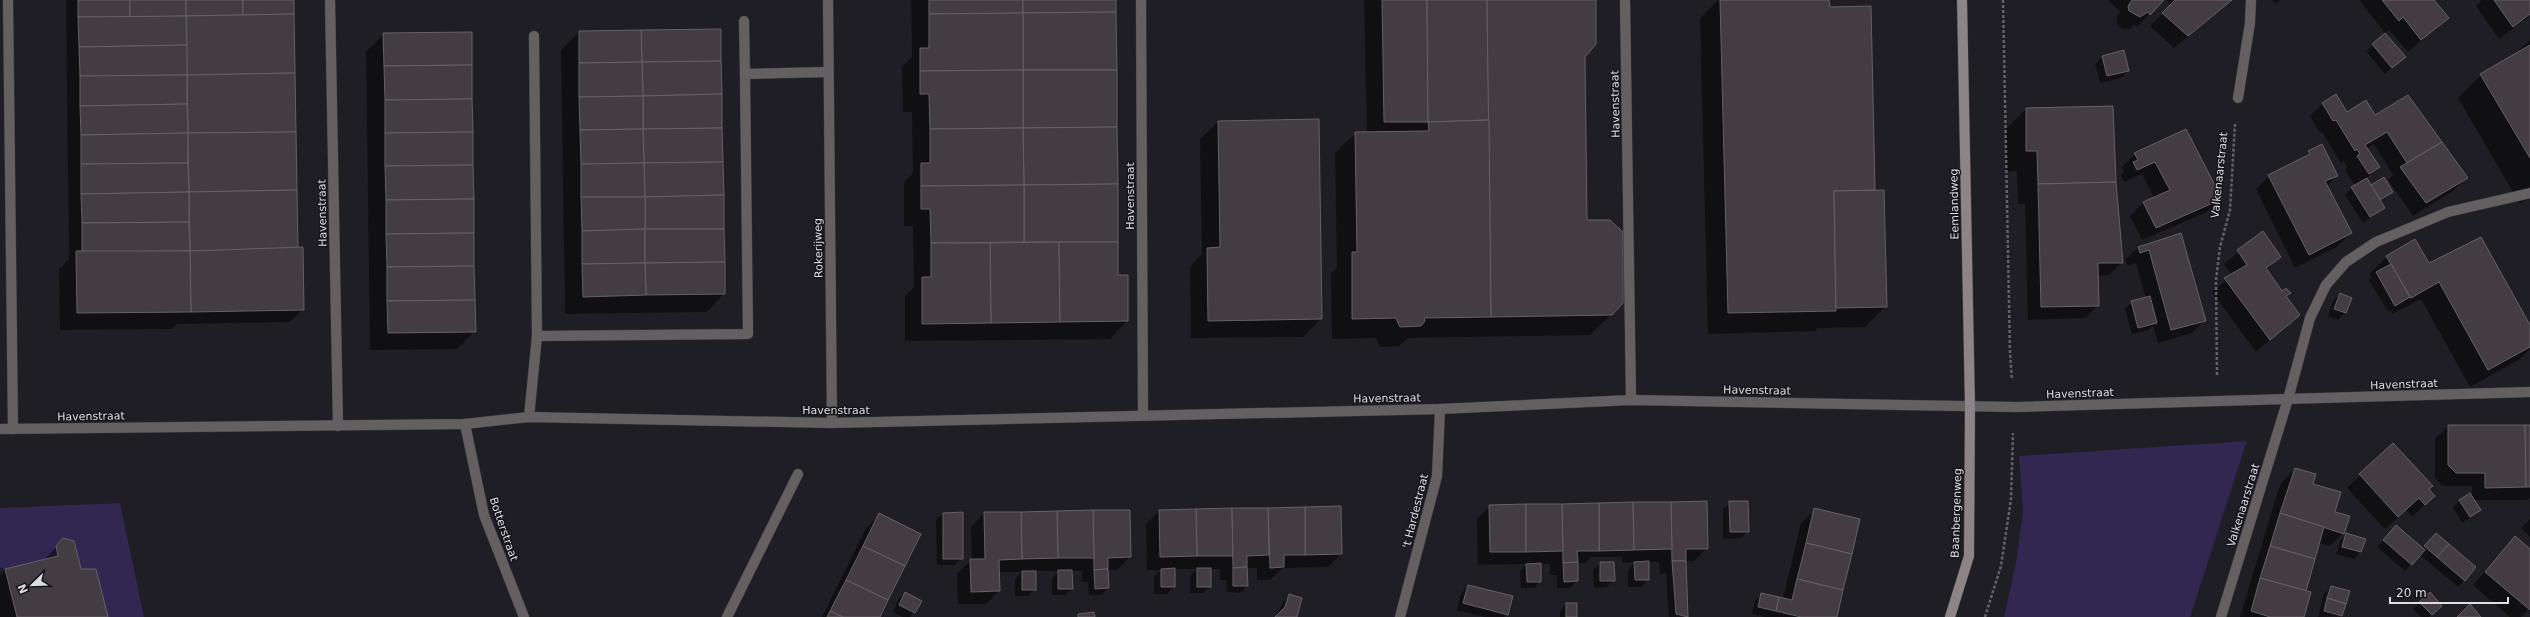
<svg xmlns="http://www.w3.org/2000/svg" width="2530" height="617" font-family="'DejaVu Sans',sans-serif">
	<style>
		.green { fill: #312751 }
		.shadow { fill: #0007 }
		.building { fill: #433d43; stroke: #666067 }
		.lines { fill: none; stroke-linecap: round; stroke-linejoin: round }
		.lane-casing { stroke: #3a393f; stroke-width: 11 }
		.street-casing { stroke: #3a393f; stroke-width: 11 }
		.secondary-casing { stroke: #3a393f; stroke-width: 11 }
		.path { stroke: #636269; stroke-width: 2.5; stroke-dasharray: 3 2; stroke-linecap: butt }
		.lane { stroke: #646061; stroke-width: 10 }
		.street { stroke: #646061; stroke-width: 10 }
		.secondary { stroke: #8c8486; stroke-width: 10 }
		.labels { text-anchor: middle; stroke-width: 3; stroke-linejoin: round; paint-order: stroke }
		.street-label { font-size: 11px; fill: #dedde2; stroke: #16151c }
	</style>
	<rect width="100%" height="100%" fill="#1f1e25"/>
	<g class="green">
		<polygon points="2247,441 2190,617 2004,617 2016,563 2023,512 2019,456"/>
		<polygon points="120,503 144,617 108,617 96,569 81,569 63,538 56,546 58,556 5,569 0,567 0,508"/>
	</g>
	<g class="shadow">
		<polygon points="66,0 293,0 297,249 303,309 290,322 177,324 172,329 60,330 59,269 69,259"/>
		<polygon points="911,0 1115,0 1117,276 1127,276 1127,321 1110,339 905,341 905,296 914,287 913,226 904,226 904,182 913,173 912,112 903,112 902,67 912,57"/>
		<polygon points="1364,0 1594,0 1584,56 1586,221 1611,315 1590,335 1408,338 1399,346 1380,347 1376,338 1332,339 1331,273 1337,268 1335,153 1356,133 1367,133"/>
		<polygon points="1718,0 1828,0 1829,8 1870,7 1874,191 1885,307 1865,327 1818,328 1815,331 1708,334 1700,18"/>
		<polygon points="2108,0 2163,0 2137,27 2134,24 2130,29 2122,29 2117,24 2117,16 2121,12"/>
		<polygon points="2167,0 2232,0 2174,48 2150,26 2171,6"/>
		<polygon points="2272,0 2280,0 2276,4"/>
		<polygon points="2359,0 2433,0 2447,18 2408,52 2389,30 2385,33"/>
		<polygon points="2482,0 2530,0 2530,16 2499,39 2476,6"/>
		<polygon points="579,32 724,294 707,312 565,314 561,50"/>
		<polygon points="384,34 471,34 475,331 457,349 370,350 366,52"/>
		<polygon points="2530,40 2530,198 2520,204 2458,98 2481,75 2514,55"/>
		<polygon points="2373,45 2404,57 2385,74 2366,51"/>
		<polygon points="2102,57 2128,71 2121,78 2100,83 2095,64"/>
		<polygon points="2323,103 2346,114 2374,116 2466,178 2453,191 2413,216 2388,180 2393,175 2374,144 2366,149 2378,167 2366,179 2371,187 2392,192 2380,202 2384,208 2363,223 2345,195 2355,186 2345,170 2347,167 2344,161 2341,163 2322,132 2320,133 2310,116"/>
		<polygon points="2026,109 2115,182 2122,262 2109,275 2097,276 2098,305 2085,318 2028,320 2025,204 2018,204 2017,171 2006,172 2006,129"/>
		<polygon points="1218,122 1321,319 1303,337 1191,338 1190,267 1202,254 1200,139"/>
		<polygon points="2186,131 2220,199 2207,212 2142,240 2130,216 2143,203 2154,198 2142,174 2124,182 2121,176 2124,172 2122,167 2135,154"/>
		<polygon points="2309,152 2337,175 2327,186 2351,233 2338,246 2295,268 2256,189 2269,176 2300,161"/>
		<polygon points="2263,232 2280,256 2266,270 2282,292 2289,293 2285,297 2299,315 2256,352 2212,292 2232,275 2224,264"/>
		<polygon points="2181,235 2205,320 2192,333 2158,343 2153,325 2149,330 2132,334 2125,309 2132,302 2146,298 2136,263 2127,266 2125,260 2138,247"/>
		<polygon points="2387,257 2429,264 2530,327 2530,349 2520,359 2470,387 2421,299 2392,314 2390,310 2388,312 2369,280 2371,278 2369,274"/>
		<polygon points="2340,294 2350,298 2345,313 2338,320 2328,316 2333,301"/>
		<polygon points="2448,426 2530,426 2530,498 2527,500 2474,500 2480,510 2462,523 2453,507 2460,500 2472,497 2472,486 2443,486 2435,478 2435,439"/>
		<polygon points="2393,444 2434,496 2412,517 2406,510 2385,529 2347,488"/>
		<polygon points="2295,469 2312,485 2343,533 2330,546 2319,543 2304,592 2303,617 2240,617 2278,491 2282,482"/>
		<polygon points="1730,502 1748,531 1741,538 1723,539 1723,509"/>
		<polygon points="1490,506 1707,548 1694,561 1685,561 1687,616 1669,617 1666,573 1660,574 1659,562 1648,562 1648,580 1641,587 1628,587 1628,570 1635,562 1622,563 1622,557 1591,557 1585,563 1577,563 1577,581 1570,588 1557,588 1557,575 1550,575 1550,564 1540,564 1540,582 1534,588 1521,588 1520,571 1527,564 1478,565 1477,519"/>
		<polygon points="1340,507 1341,554 1328,567 1283,568 1270,580 1257,580 1257,568 1246,568 1247,586 1240,593 1227,592 1226,580 1220,580 1220,569 1210,569 1210,586 1203,593 1190,593 1190,576 1197,569 1174,569 1174,587 1167,594 1154,594 1154,576 1161,570 1147,570 1146,524 1159,511"/>
		<polygon points="1815,510 1836,617 1765,617 1752,614 1755,601 1762,594 1783,599 1801,523"/>
		<polygon points="984,513 1130,557 1117,570 1107,570 1108,588 1101,595 1089,595 1088,582 1082,582 1082,571 1071,571 1072,589 1065,595 1052,595 1052,578 1059,571 1035,571 1035,589 1028,596 1015,596 1015,579 1022,572 998,572 999,591 986,604 958,604 957,573 972,560 971,527"/>
		<polygon points="943,514 962,558 955,565 937,565 936,520"/>
		<polygon points="879,515 879,617 822,617 866,528"/>
		<polygon points="2530,519 2530,537 2521,528"/>
		<polygon points="2390,534 2422,549 2429,541 2464,580 2458,587 2420,555 2405,571 2377,547"/>
		<polygon points="2347,535 2361,552 2354,559 2336,554 2340,541"/>
		<polygon points="2515,538 2530,550 2530,608 2521,617 2510,617 2473,585"/>
		<polygon points="64,539 107,617 0,617 0,575 6,569 43,561"/>
		<polygon points="1600,563 1614,580 1607,587 1594,588 1593,570"/>
		<polygon points="1468,586 1507,614 1504,617 1485,617 1457,610 1461,593"/>
		<polygon points="2331,587 2342,616 2318,617 2324,594"/>
		<polygon points="905,593 921,601 910,617 903,617 893,612 898,600"/>
		<polygon points="2430,594 2441,606 2429,617 2421,617 2413,609"/>
		<polygon points="1290,595 1296,617 1276,617 1283,602"/>
		<polygon points="1566,604 1576,617 1560,617 1560,611"/>
	</g>
	<g class="building">
		<rect x="78" y="0" width="52" height="17"/>
		<polygon points="130,0 186,0 186,16 130,17"/>
		<polygon points="186,0 243,0 243,15 186,16"/>
		<polygon points="243,0 294,0 294,14 243,15"/>
		<polygon points="929,0 1023,0 1023,13 929,14"/>
		<polygon points="1023,0 1116,0 1116,12 1023,13"/>
		<polygon points="1382,0 1427,0 1428,122 1384,122"/>
		<polygon points="1427,0 1487,0 1489,120 1428,122"/>
		<polygon points="1487,0 1596,0 1596,44 1585,57 1587,220 1610,220 1623,232 1623,303 1612,315 1491,317"/>
		<polygon points="1720,0 1829,0 1830,7 1871,6 1875,190 1834,191 1836,311 1728,313"/>
		<polygon points="2132,0 2164,0 2150,15 2148,12 2140,17 2129,11 2128,6"/>
		<polygon points="2175,0 2232,0 2188,36 2162,13"/>
		<polygon points="2382,0 2434,0 2449,18 2421,40 2403,17 2399,21"/>
		<polygon points="2494,0 2530,0 2530,14 2513,27"/>
		<polygon points="1116,12 1117,70 1023,70 1023,13"/>
		<polygon points="1023,13 1023,70 920,71 920,48 929,48 929,14"/>
		<polygon points="294,14 295,73 187,75 186,16"/>
		<polygon points="186,16 187,45 79,47 78,17"/>
		<polygon points="721,29 721,61 642,62 641,30"/>
		<polygon points="641,30 642,62 579,63 579,31"/>
		<polygon points="472,32 472,65 384,66 383,33"/>
		<polygon points="2385,33 2406,57 2392,68 2372,44"/>
		<polygon points="187,45 187,75 80,76 79,47"/>
		<polygon points="2530,45 2530,158 2480,74"/>
		<polygon points="2124,50 2129,71 2107,76 2102,56"/>
		<polygon points="721,61 722,94 643,96 642,62"/>
		<polygon points="642,62 643,96 579,97 579,63"/>
		<polygon points="472,65 472,99 385,100 384,66"/>
		<polygon points="1023,70 1117,70 1117,127 1023,128"/>
		<polygon points="1023,70 1023,128 930,129 929,94 920,94 920,71"/>
		<polygon points="295,73 296,132 188,133 187,75"/>
		<polygon points="187,75 187,104 80,106 80,76"/>
		<polygon points="722,94 722,128 643,129 643,96"/>
		<polygon points="2336,94 2347,112 2366,100 2375,115 2408,95 2442,142 2407,163 2387,132 2365,145 2380,167 2369,174 2357,156 2360,154 2357,149 2355,151 2336,120 2333,121 2322,103"/>
		<polygon points="643,96 643,129 580,130 579,97"/>
		<polygon points="472,99 473,132 385,133 385,100"/>
		<polygon points="187,104 188,133 81,135 80,106"/>
		<polygon points="2113,106 2116,182 2038,184 2037,151 2026,151 2026,108"/>
		<polygon points="1319,119 1322,319 1208,321 1207,248 1220,247 1218,121"/>
		<polygon points="1489,120 1491,317 1424,318 1425,321 1421,326 1400,327 1396,318 1352,319 1352,252 1357,252 1355,132 1429,131 1428,122"/>
		<polygon points="1117,127 1118,184 1024,185 1023,128"/>
		<polygon points="722,128 723,162 644,163 643,129"/>
		<polygon points="1023,128 1024,185 921,186 921,163 930,163 930,129"/>
		<polygon points="643,129 644,163 581,164 580,130"/>
		<polygon points="2186,129 2222,199 2156,228 2143,202 2170,190 2155,162 2137,170 2133,162 2138,160 2134,153"/>
		<polygon points="296,132 297,190 189,192 188,133"/>
		<polygon points="473,132 473,165 385,166 385,133"/>
		<polygon points="188,133 188,163 81,164 81,135"/>
		<polygon points="2442,142 2468,178 2426,203 2400,167"/>
		<polygon points="2322,144 2338,176 2325,181 2352,233 2309,255 2268,175 2310,154 2308,151"/>
		<polygon points="723,162 724,195 645,197 644,163"/>
		<polygon points="188,163 189,192 81,194 81,164"/>
		<polygon points="644,163 645,197 581,197 581,164"/>
		<polygon points="473,165 474,199 386,200 385,166"/>
		<polygon points="2384,177 2393,192 2380,200 2371,185"/>
		<polygon points="2367,178 2385,208 2370,217 2351,187"/>
		<polygon points="2116,182 2123,263 2098,263 2099,306 2041,307 2038,184"/>
		<polygon points="1118,184 1118,242 1024,242 1024,185"/>
		<polygon points="1024,185 1024,242 931,243 930,209 921,209 921,186"/>
		<polygon points="297,190 298,249 190,251 189,192"/>
		<polygon points="1884,190 1887,307 1836,308 1834,191"/>
		<polygon points="189,192 189,222 82,223 81,194"/>
		<polygon points="724,195 724,229 645,229 645,197"/>
		<polygon points="581,197 645,197 645,229 582,231"/>
		<polygon points="474,199 474,233 386,234 386,200"/>
		<polygon points="189,222 190,251 82,252 82,223"/>
		<polygon points="645,229 645,263 582,264 582,231"/>
		<polygon points="645,229 724,229 725,262 645,263"/>
		<polygon points="2263,231 2281,257 2266,268 2282,291 2286,288 2291,293 2286,296 2300,315 2270,340 2224,278 2247,265 2237,250"/>
		<polygon points="474,233 474,266 387,267 386,234"/>
		<polygon points="2181,233 2206,321 2171,330 2149,250 2140,253 2138,247"/>
		<polygon points="2481,237 2530,325 2530,347 2488,370 2439,282 2411,298 2386,256 2415,239 2429,263"/>
		<polygon points="1059,242 1060,322 991,323 990,243"/>
		<polygon points="1059,242 1118,242 1118,275 1128,275 1128,321 1060,322"/>
		<polygon points="931,243 990,243 991,323 922,324 922,277 931,277"/>
		<polygon points="303,247 304,310 191,312 190,251"/>
		<polygon points="76,251 190,251 191,312 77,313"/>
		<polygon points="725,262 725,294 646,295 645,263"/>
		<polygon points="645,263 646,295 583,297 582,264"/>
		<polygon points="2391,264 2410,297 2395,306 2376,272"/>
		<polygon points="474,266 475,300 387,301 387,267"/>
		<polygon points="2340,293 2352,298 2346,313 2334,309"/>
		<polygon points="2150,296 2157,323 2138,328 2131,301"/>
		<polygon points="475,300 476,332 388,333 387,301"/>
		<polygon points="2448,425 2525,425 2526,487 2485,488 2485,473 2456,473 2448,465"/>
		<polygon points="2525,425 2530,425 2530,487 2526,487"/>
		<polygon points="2393,443 2433,486 2429,489 2435,496 2425,505 2419,498 2398,517 2359,474"/>
		<polygon points="2295,468 2316,474 2313,484 2341,492 2335,512 2350,516 2344,534 2280,513"/>
		<polygon points="2470,493 2481,510 2470,517 2459,500"/>
		<polygon points="1707,501 1708,549 1686,549 1686,561 1672,561 1671,502"/>
		<polygon points="1729,501 1748,501 1749,532 1730,532"/>
		<polygon points="1633,502 1634,550 1599,551 1599,503"/>
		<polygon points="1633,502 1671,502 1672,549 1634,550"/>
		<polygon points="1599,503 1599,551 1577,551 1578,562 1563,563 1562,504"/>
		<polygon points="1526,504 1526,552 1490,552 1489,505"/>
		<polygon points="1526,504 1562,504 1563,551 1526,552"/>
		<polygon points="1341,506 1342,554 1305,555 1305,507"/>
		<polygon points="1305,507 1305,555 1284,555 1284,567 1270,568 1268,508"/>
		<polygon points="1232,508 1233,556 1197,556 1196,509"/>
		<polygon points="1232,508 1268,508 1269,555 1247,556 1247,567 1233,568"/>
		<polygon points="1814,508 1860,519 1852,554 1806,543"/>
		<polygon points="1196,509 1197,556 1160,557 1159,510"/>
		<polygon points="1093,510 1130,510 1131,557 1108,558 1108,569 1094,570"/>
		<polygon points="1093,510 1094,558 1058,558 1057,511"/>
		<polygon points="1057,511 1058,558 1022,559 1021,512"/>
		<polygon points="963,512 963,559 943,559 943,513"/>
		<polygon points="984,512 1021,512 1022,559 999,560 1000,591 971,592 970,559 985,559"/>
		<polygon points="879,513 921,534 905,566 863,546"/>
		<polygon points="2280,513 2324,527 2315,559 2270,546"/>
		<polygon points="2396,525 2425,550 2412,565 2383,540"/>
		<polygon points="2346,533 2366,539 2361,552 2342,547"/>
		<polygon points="2436,533 2449,544 2437,557 2424,546"/>
		<polygon points="2515,536 2530,549 2530,610 2485,572"/>
		<polygon points="63,538 74,541 81,569 96,569 108,617 17,617 5,569 58,556 56,546"/>
		<polygon points="1806,543 1852,554 1843,590 1797,579"/>
		<polygon points="2449,544 2476,567 2465,581 2437,557"/>
		<polygon points="863,546 905,566 888,600 846,580"/>
		<polygon points="2270,546 2315,559 2306,591 2260,578"/>
		<polygon points="1649,561 1649,580 1635,580 1634,562"/>
		<polygon points="1672,561 1686,561 1688,617 1676,614"/>
		<polygon points="1578,562 1578,581 1564,582 1563,563"/>
		<polygon points="1600,562 1614,562 1615,581 1600,581"/>
		<polygon points="1541,563 1541,582 1527,582 1526,564"/>
		<polygon points="1247,567 1248,586 1233,586 1233,568"/>
		<polygon points="1175,568 1175,587 1161,587 1161,569"/>
		<rect x="1197" y="568" width="14" height="19"/>
		<polygon points="1108,569 1109,588 1095,589 1094,570"/>
		<polygon points="1058,570 1072,570 1073,589 1058,589"/>
		<rect x="1022" y="571" width="14" height="19"/>
		<polygon points="2260,578 2311,592 2304,617 2270,617 2251,611"/>
		<polygon points="1797,579 1843,590 1837,617 1801,617 1776,611 1779,597 1792,600"/>
		<polygon points="846,580 888,600 880,617 843,617 830,611"/>
		<polygon points="1468,585 1513,596 1508,615 1463,603"/>
		<polygon points="2331,586 2350,591 2346,604 2327,598"/>
		<polygon points="905,592 922,601 915,613 899,605"/>
		<polygon points="2430,592 2442,606 2432,615 2419,602"/>
		<polygon points="1761,593 1779,597 1776,611 1758,607"/>
		<polygon points="1289,594 1302,598 1297,617 1275,617 1285,607"/>
		<polygon points="2327,598 2346,604 2342,616 2324,611"/>
		<rect x="1566" y="603" width="11" height="14"/>
		<polygon points="2470,604 2481,617 2457,617"/>
		<polygon points="830,611 843,617 827,617"/>
		<polygon points="1094,612 1095,617 1078,617 1078,614"/>
	</g>
	<g class="lines">
		<g class="lane-casing">
			<g id="lane">
				<polyline points="8,0 13,429"/>
				<polyline points="330,0 338,426"/>
				<polyline points="1141,0 1143,415"/>
				<polyline points="1625,0 1631,400"/>
				<polyline points="744,21 745,74"/>
				<polyline points="537,336 748,334 745,74 828,72"/>
				<polyline points="529,417 537,336 534,36"/>
			</g>
		</g>
		<g class="street-casing">
			<g id="street">
				<polyline points="828,0 832,423"/>
				<polyline points="2238,98 2250,23 2251,0"/>
				<polyline points="465,424 484,515 524,617"/>
				<polyline points="0,429 465,424 529,417 832,423 1440,409 1631,400 2015,407 2530,392"/>
				<polyline points="727,617 798,474"/>
				<polyline points="1400,617 1437,476 1440,409"/>
				<polyline points="2221,617 2288,399 2310,318 2326,285 2346,262 2376,242 2448,212 2530,193"/>
			</g>
		</g>
		<g class="secondary-casing">
			<polyline id="secondary" points="1950,617 1969,556 1970,407 1962,0"/>
		</g>
		<g class="path">
			<polyline points="2003,0 2010,353 2012,380"/>
			<polyline points="2217,375 2216,280 2220,247 2230,210 2235,124"/>
			<polyline points="1985,617 2001,566 2011,499 2013,433"/>
		</g>
		<use href="#lane" class="lane"/>
		<use href="#street" class="street"/>
		<use href="#secondary" class="secondary"/>
	</g>
	<g class="labels">
		<g class="street-label">
			<text transform="translate(1615 104) rotate(-91)" y="4">Havenstraat</text>
			<text transform="translate(2219 175) rotate(-84)" y="4">Valkenaarstraat</text>
			<text transform="translate(1130 196) rotate(-90)" y="4">Havenstraat</text>
			<text transform="translate(1954 204) rotate(-91)" y="4">Eemlandweg</text>
			<text transform="translate(322 213) rotate(-91)" y="4">Havenstraat</text>
			<text transform="translate(818 248) rotate(-91)" y="4">Rokerijweg</text>
			<text transform="translate(2404 384) rotate(-2)" y="4">Havenstraat</text>
			<text transform="translate(1757 390) rotate(1)" y="4">Havenstraat</text>
			<text transform="translate(2080 393) rotate(-2)" y="4">Havenstraat</text>
			<text transform="translate(1387 398) rotate(-1)" y="4">Havenstraat</text>
			<text x="836" y="414">Havenstraat</text>
			<text transform="translate(91 416) rotate(-1)" y="4">Havenstraat</text>
			<text transform="translate(2243 505) rotate(-73)" y="4">Valkenaarstraat</text>
			<text transform="translate(1415 511) rotate(-76)" y="4">'t Hardestraat</text>
			<text transform="translate(1956 513) rotate(-88)" y="4">Baanbergenweg</text>
			<text transform="translate(504 529) rotate(71)" y="4">Botterstraat</text>
		</g>
	</g>
	<g transform="translate(32 585) rotate(247)" stroke="#16151c" stroke-width="3" paint-order="stroke">
	<path d="M0-3L7 15L0 10L-7 15Z" fill="#dedde2"/>
	<text y="-6" font-size="11" font-weight="bold" text-anchor="middle" fill="#dedde2">N</text>
	</g>
	<path d="M2390 597v6h118v-6" fill="none" stroke="#dedde2" stroke-width="2"/>
	<text x="2396" y="597" font-size="12" fill="#dedde2" stroke="#16151c" stroke-width="3" paint-order="stroke">20 m</text>
</svg>
